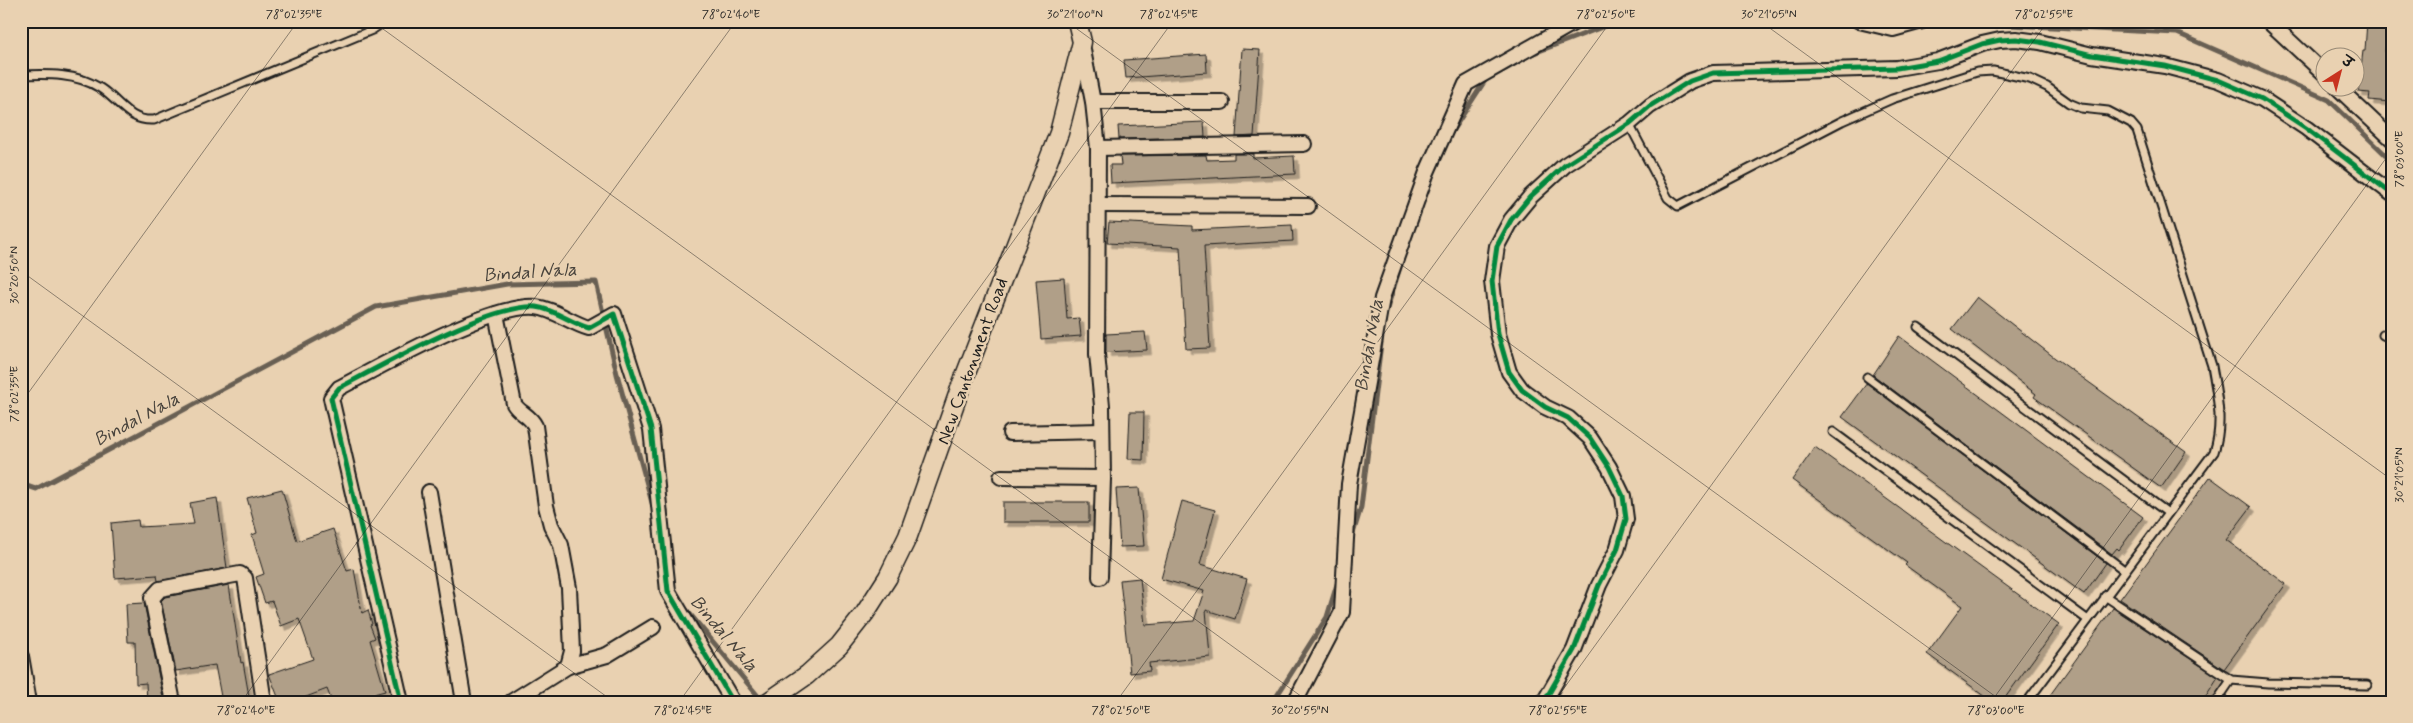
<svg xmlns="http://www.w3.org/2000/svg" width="2413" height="723" font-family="Mynerve,'Playpen Sans Deva',sans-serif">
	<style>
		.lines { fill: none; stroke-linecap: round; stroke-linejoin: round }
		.stream { stroke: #685f53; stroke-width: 5 }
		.building { fill: #b09f88; stroke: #1c1c1c; filter: url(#shadow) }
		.service-casing { stroke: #1c1c1c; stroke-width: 11 }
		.minor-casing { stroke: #1c1c1c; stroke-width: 18 }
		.tertiary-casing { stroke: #1c1c1c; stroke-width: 21 }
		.service { stroke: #e9d1b1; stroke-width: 7 }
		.minor { stroke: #e9d1b1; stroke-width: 14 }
		.tertiary { stroke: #e9d1b1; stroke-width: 18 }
		.cycleway-casing { stroke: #e9d1b1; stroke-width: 8 }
		.cycleway { stroke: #00873e; stroke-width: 5 }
		.ticks { fill: none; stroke: #1c1c1c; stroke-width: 1; stroke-opacity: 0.45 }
		.labels { text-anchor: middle; stroke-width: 5; stroke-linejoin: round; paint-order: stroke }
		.street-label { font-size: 18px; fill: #1c1c1c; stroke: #e9d1b1 }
		.water-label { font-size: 19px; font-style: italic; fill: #48433c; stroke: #e9d1b1 }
		.neatline { fill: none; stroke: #1c1c1c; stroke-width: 2 }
		.ticks-label { font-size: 12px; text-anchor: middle; fill: #1c1c1c }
	</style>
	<defs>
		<filter id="shadow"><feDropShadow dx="4.5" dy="4.5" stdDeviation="0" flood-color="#0004"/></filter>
	</defs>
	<rect width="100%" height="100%" fill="#e9d1b1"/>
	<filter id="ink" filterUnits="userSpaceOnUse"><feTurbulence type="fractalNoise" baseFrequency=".02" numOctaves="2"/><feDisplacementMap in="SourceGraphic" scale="10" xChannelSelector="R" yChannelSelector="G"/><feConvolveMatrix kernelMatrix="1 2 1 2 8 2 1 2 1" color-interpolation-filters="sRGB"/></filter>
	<g filter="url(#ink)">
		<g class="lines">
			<g class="stream">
				<polyline points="1924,21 2177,33 2329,100 2392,161"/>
				<polyline points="1534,53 1618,21"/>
				<polyline points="1449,136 1488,76"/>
				<polyline points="1385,315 1402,261"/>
				<polyline points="21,484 36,489 376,307 507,284 596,282 617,374 654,510"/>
				<polyline points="1352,537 1361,507 1382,335"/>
				<polyline points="685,608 763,702"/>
				<polyline points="1273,702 1327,617 1338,581"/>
			</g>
		</g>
		<g class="building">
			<polygon points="2367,21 2387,21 2385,54 2392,55 2390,102 2369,100 2370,93 2358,92 2363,51 2365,51"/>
			<polygon points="1242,49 1260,50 1254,136 1236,137"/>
			<polygon points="1206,54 1207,72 1126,78 1124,60"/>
			<polygon points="1204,122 1205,137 1119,139 1118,126"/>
			<polygon points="1234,154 1253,154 1253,158 1294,156 1295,174 1111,183 1110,165 1121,165 1120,156 1206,155 1207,160 1234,159"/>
			<polygon points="1109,222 1192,226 1192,230 1292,225 1293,241 1204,246 1210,348 1186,349 1180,247 1107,243"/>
			<polygon points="1064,278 1067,319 1079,318 1081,336 1041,339 1036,280"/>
			<polygon points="1977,297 2055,358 2186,452 2161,488 2034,397 2036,394 1952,329"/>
			<polygon points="1145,332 1147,350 1106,352 1106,334"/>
			<polygon points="1899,336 2143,517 2119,550 2117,548 2112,554 1873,375"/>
			<polygon points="1867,383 2106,563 2084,594 1842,417"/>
			<polygon points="1130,412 1144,412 1143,460 1128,459"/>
			<polygon points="1815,447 2059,624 2002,702 1993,702 1927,654 1962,606 1905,565 1907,563 1792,480"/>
			<polygon points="2210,477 2251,507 2226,540 2286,584 2224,669 2120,599"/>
			<polygon points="1139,488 1144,546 1120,547 1116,489"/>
			<polygon points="282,489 297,541 333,529 347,571 354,569 362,613 368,610 372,624 370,625 375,638 370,640 385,691 344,702 332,702 327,689 293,702 280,702 269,674 313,659 299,619 281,626 272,601 265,603 256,577 264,574 252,535 257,533 247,498"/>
			<polygon points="217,498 227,568 158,581 157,575 115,578 111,523 138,520 139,527 194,524 190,503"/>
			<polygon points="1182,501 1215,510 1200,565 1247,579 1235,619 1206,610 1210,657 1149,663 1150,671 1130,673 1120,580 1140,578 1145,625 1194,621 1204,591 1161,579"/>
			<rect x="1003" y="502" width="86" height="20"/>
			<polygon points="229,585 241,663 243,662 250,702 222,702 215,665 176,671 161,601 165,597"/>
			<polygon points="144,603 164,702 147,702 146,683 136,684 135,642 128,642 126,604"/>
			<polygon points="2113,608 2218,677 2202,702 2045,702"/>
		</g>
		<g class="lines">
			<g class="service-casing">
				<g id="service">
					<path d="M 21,75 C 48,74 76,73 100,88 C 119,100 129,122 154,120 L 372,30 L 385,21"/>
					<path d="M 1629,124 L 1668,198 L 1678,206 L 1842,121 L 1892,99 L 1977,72 L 1993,71 L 2030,79 L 2047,87 L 2069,103 L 2081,108 L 2108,111 L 2131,123 L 2137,130 L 2212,366 C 2217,395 2224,423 2214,452 L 2027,702"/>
					<polyline points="1918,327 2168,513"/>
					<polyline points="2383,335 2392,339"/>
					<polyline points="1867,377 2124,570"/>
					<polyline points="1833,432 2088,620"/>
					<polyline points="2105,596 2231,680 2268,683 2367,685"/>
					<polyline points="2216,702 2231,680"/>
				</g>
			</g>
			<g class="minor-casing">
				<g id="minor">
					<polyline points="1859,21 1893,29 1922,21"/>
					<polyline points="2268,21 2326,75"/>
					<polyline points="1082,45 1093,102 1098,148 1097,354 1102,406 1103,478 1100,577"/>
					<polyline points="2338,88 2392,139"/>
					<polyline points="1093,102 1222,102"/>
					<polyline points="1098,148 1304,144"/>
					<polyline points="1099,205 1308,206"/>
					<path d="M 496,314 L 514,404 C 519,413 530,415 535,426 L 546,506 L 551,525 L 561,545 L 569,588 L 572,651 L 568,666 L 511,702"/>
					<polyline points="1010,433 1102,431"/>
					<polyline points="1001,477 1103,478"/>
					<polyline points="429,492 464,702"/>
					<polyline points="21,656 29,702"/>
					<polyline points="568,666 607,655 653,627"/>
					<polyline points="173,702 152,598 160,589 240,574 245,578 264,702"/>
					<path d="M 401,702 L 331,398 L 339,388 C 381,366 492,303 536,307 C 554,309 571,323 589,328 L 614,314 L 651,429 L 668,591 L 733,702"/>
					<polyline points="1295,702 1342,612 1349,484 1382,298 1427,172 1466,84 1577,21"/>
					<polyline points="1544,702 1574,650 1599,585 1617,550 1626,519 1623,496 1609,467 1590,438 1568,418 1545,407 1522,390 1509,372 1498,334 1492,281 1497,246 1511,220 1530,197 1565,165 1629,124 1650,106 1690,81 1713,73 1897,68 1938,61 1982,44 2000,40 2016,39 2040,42 2092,55 2165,66 2218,80 2262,99 2306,128 2392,194"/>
				</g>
			</g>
			<g class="tertiary-casing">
				<polyline id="tertiary" points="768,702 807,675 839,646 865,613 888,577 908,536 961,386 1059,133 1082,42 1077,21"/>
			</g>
			<use href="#service" class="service"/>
			<use href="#minor" class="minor"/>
			<use href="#tertiary" class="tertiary"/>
			<g class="cycleway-casing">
				<g id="cycleway">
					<path d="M 401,702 L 331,398 L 339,388 C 381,366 492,303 536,307 C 554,309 571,323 589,328 L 614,314 L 651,429 L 668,591 L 733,702"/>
					<polyline points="1544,702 1574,650 1599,585 1617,550 1626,519 1623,496 1609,467 1590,438 1568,418 1545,407 1522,390 1509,372 1498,334 1492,281 1497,246 1511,220 1530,197 1565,165 1629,124 1650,106 1690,81 1713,73 1897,68 1938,61 1982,44 2000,40 2016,39 2040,42 2092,55 2165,66 2218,80 2262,99 2306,128 2392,194"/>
				</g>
			</g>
			<use href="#cycleway" class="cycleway"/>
		</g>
	</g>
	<path class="ticks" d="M 372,21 L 1309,702M 1066,21 L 2003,702M 1760,21 L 2392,480M 21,271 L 614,702M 21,403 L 298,21M 241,702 L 736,21M 679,702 L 1173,21M 1116,702 L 1611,21M 1554,702 L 2048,21M 1991,702 L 2392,150"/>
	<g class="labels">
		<g class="street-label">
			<text transform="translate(972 361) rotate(-70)" y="6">New Cantonment Road</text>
		</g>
		<g class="water-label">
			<text transform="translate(530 271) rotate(-4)" y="7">Bindal Nala</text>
			<text transform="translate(1368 345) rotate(-80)" y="7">Bindal Nala</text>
			<text transform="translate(136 418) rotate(-28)" y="7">Bindal Nala</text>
			<text transform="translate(725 633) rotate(50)" y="7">Bindal Nala</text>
		</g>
	</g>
	<rect width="2413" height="723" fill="none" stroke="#e9d1b1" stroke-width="55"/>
	<g transform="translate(2340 72) rotate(36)"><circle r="24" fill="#e9d1b1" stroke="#978975"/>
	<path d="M0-4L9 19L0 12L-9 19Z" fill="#c8321e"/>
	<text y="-8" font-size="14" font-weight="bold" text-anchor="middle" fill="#1c1c1c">उ</text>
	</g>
	<rect x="28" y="28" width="2358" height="668" class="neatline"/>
	<g class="ticks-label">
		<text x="294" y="18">78°02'35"E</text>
		<text x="731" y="18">78°02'40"E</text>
		<text x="1075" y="18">30°21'00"N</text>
		<text x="1169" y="18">78°02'45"E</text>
		<text x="1606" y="18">78°02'50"E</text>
		<text x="1769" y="18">30°21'05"N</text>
		<text x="2044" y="18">78°02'55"E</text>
		<text transform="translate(2399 159) rotate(-90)" y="4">78°03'00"E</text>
		<text transform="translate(14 275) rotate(-90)" y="4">30°20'50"N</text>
		<text transform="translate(14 394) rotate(-90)" y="4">78°02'35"E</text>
		<text transform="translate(2399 475) rotate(-90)" y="4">30°21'05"N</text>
		<text x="246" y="714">78°02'40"E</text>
		<text x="683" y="714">78°02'45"E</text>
		<text x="1121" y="714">78°02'50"E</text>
		<text x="1300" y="714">30°20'55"N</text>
		<text x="1558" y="714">78°02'55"E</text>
		<text x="1996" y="714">78°03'00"E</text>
	</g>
</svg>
